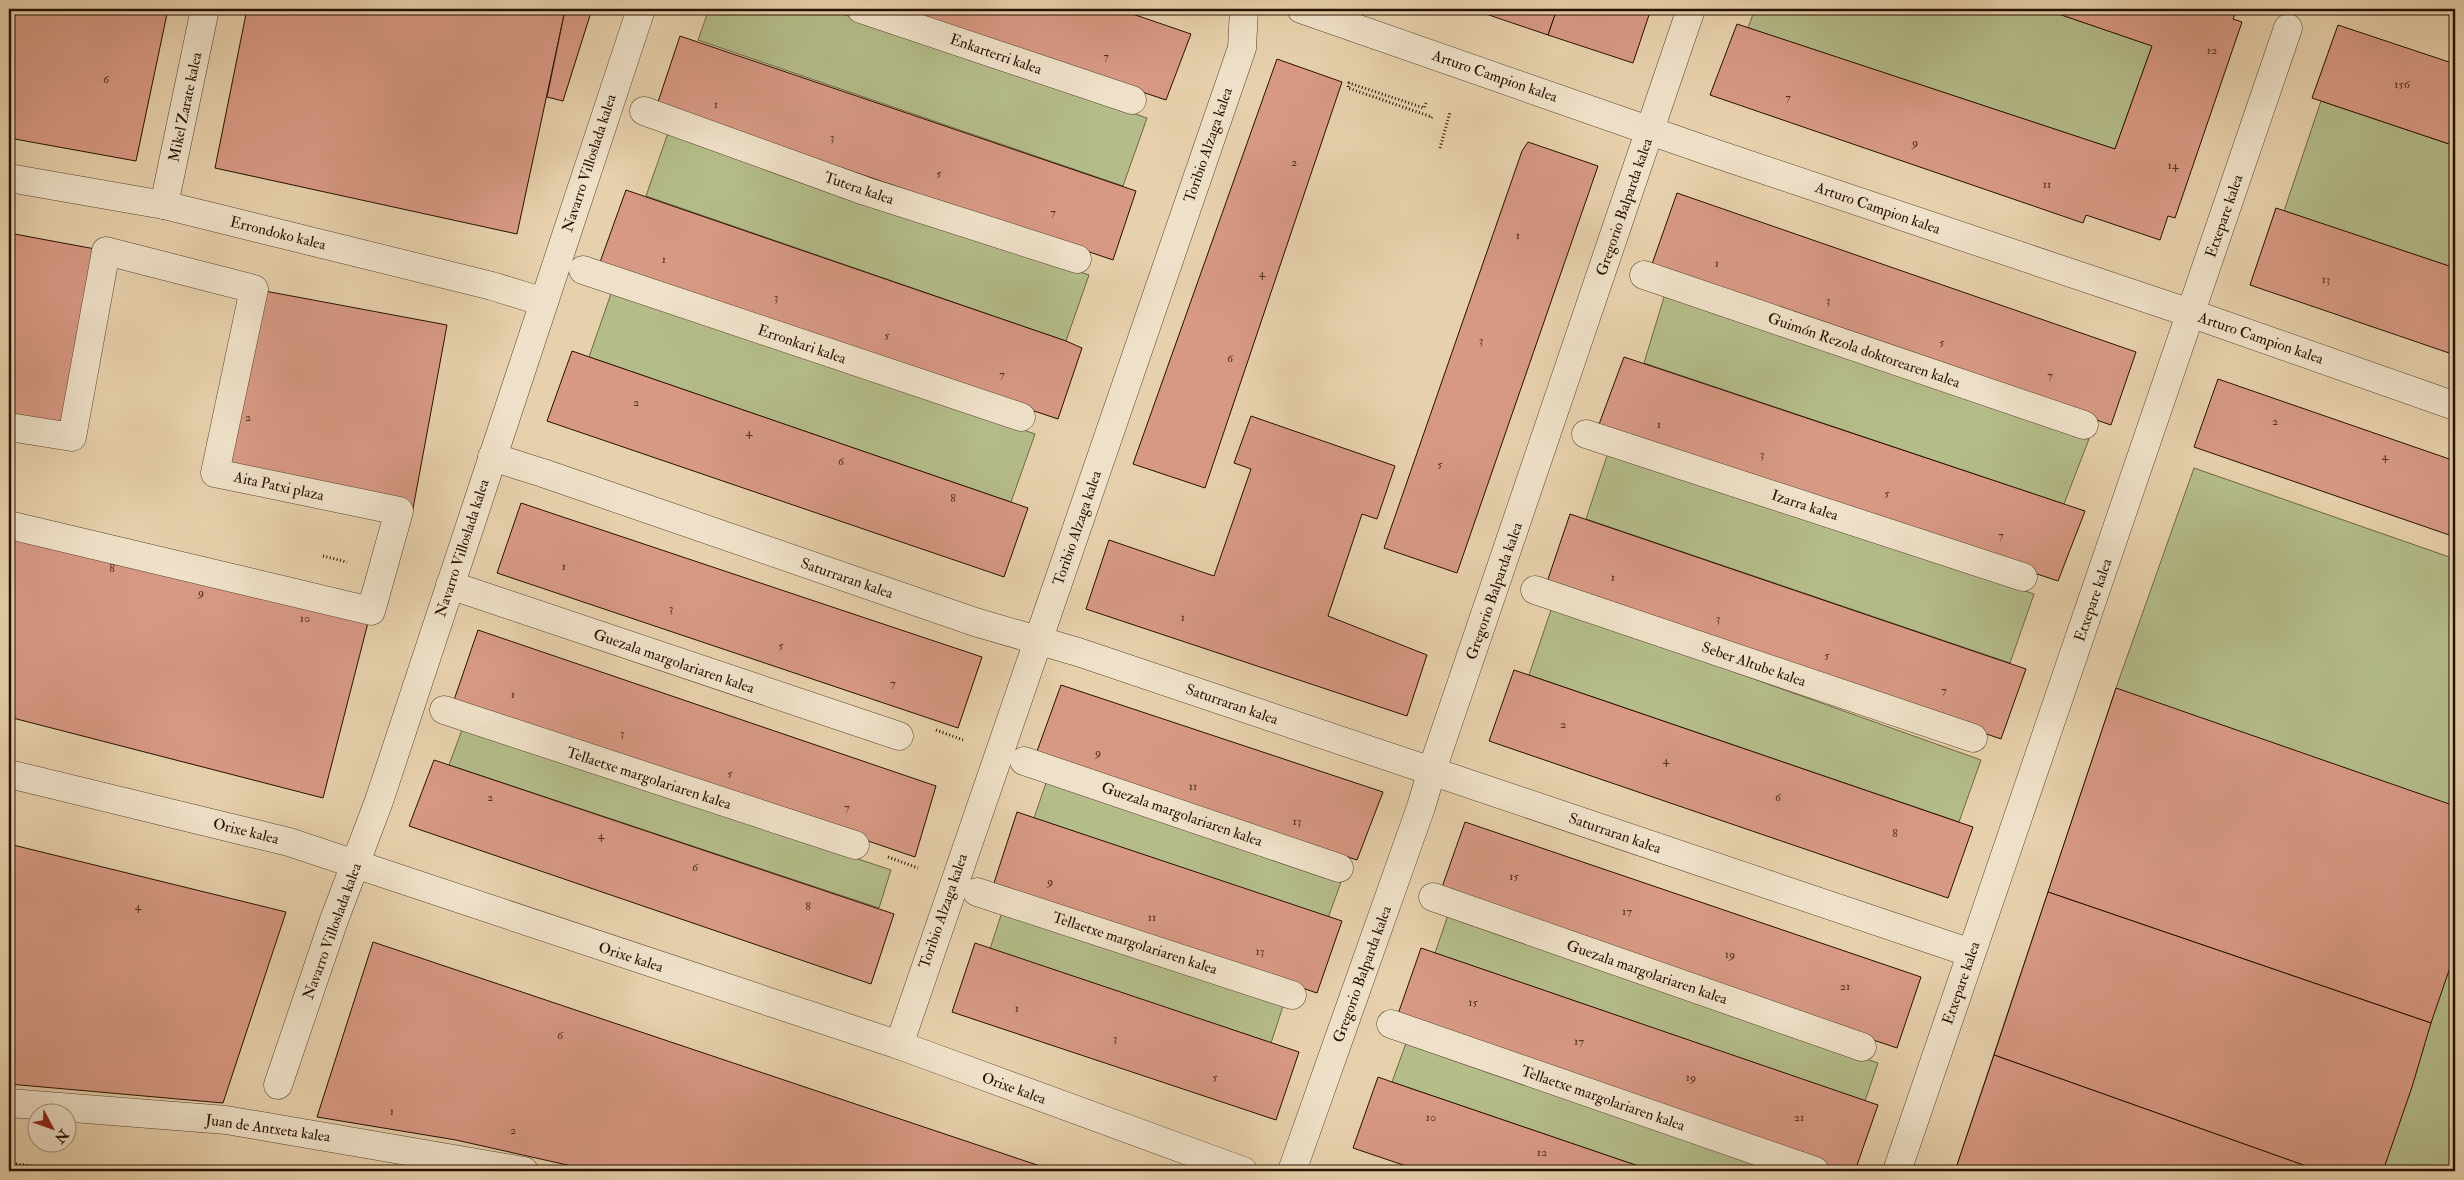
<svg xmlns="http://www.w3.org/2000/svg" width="2464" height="1180" font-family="'IM FELL Double Pica',serif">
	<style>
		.green { fill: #b4bc8a; stroke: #6d6645 }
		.building { fill: #d89984; stroke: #261000 }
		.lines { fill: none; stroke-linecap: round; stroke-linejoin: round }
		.street-casing { stroke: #56402b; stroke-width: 29 }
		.path { stroke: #261000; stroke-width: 3; stroke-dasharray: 1 2.5; stroke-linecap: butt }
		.street { stroke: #efe1c9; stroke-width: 28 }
		.labels { text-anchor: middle; stroke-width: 5; stroke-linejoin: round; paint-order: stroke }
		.number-label { font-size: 12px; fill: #523221 }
		.street-label { font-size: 15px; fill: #261000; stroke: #efe1c9 }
	</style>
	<rect width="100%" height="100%" fill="#e7d1ac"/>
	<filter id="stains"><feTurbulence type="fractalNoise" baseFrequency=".004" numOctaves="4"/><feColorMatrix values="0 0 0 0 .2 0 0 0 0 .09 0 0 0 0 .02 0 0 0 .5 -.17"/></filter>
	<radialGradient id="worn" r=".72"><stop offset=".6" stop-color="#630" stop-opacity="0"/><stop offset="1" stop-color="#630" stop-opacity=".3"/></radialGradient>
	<g class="green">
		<polygon points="709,9 828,9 1147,118 1123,186 698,40"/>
		<polygon points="1755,9 2044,9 2152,46 2115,149 1748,28"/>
		<polygon points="2321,101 2455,146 2455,268 2284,211"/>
		<polygon points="669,130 1089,275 1066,341 646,196"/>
		<polygon points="613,288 1035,434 1011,502 589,357"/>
		<polygon points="1665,294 2089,439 2064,504 1644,363"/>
		<polygon points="1609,450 2034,594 2010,663 1586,519"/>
		<polygon points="2194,468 2455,559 2455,1171 1955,1171 2116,688"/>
		<polygon points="1552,607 1981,760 1959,822 1529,675"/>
		<polygon points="463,727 891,870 879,908 449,765"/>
		<polygon points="1047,780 1341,882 1328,918 1034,818"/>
		<polygon points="1003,909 1284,1003 1271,1043 990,949"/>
		<polygon points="1448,915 1878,1063 1865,1101 1435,953"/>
		<polygon points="1406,1043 1787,1171 1653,1171 1392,1082"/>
	</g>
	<g class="building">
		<polygon points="9,9 168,9 136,161 9,138"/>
		<polygon points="247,9 536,9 564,15 517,234 215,168"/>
		<polygon points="536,9 592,9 563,101 547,97 564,15"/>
		<polygon points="896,9 1118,9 1191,34 1166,100"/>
		<polygon points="1471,9 1557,9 1548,35"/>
		<polygon points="1557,9 1651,9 1633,63 1548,35"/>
		<polygon points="2044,9 2237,9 2233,19 2242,22 2175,218 2168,216 2160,240 2086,215 2083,223 1710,95 1737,24 2115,149 2152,46"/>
		<polygon points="2338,25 2455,64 2455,146 2312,98"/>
		<polygon points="680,36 1136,191 1113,260 657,105"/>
		<polygon points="1277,59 1342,82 1205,488 1133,464"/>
		<polygon points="1528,142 1598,166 1457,573 1384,548 1522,151"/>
		<polygon points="626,190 1066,341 1082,348 1058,419 599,265"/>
		<polygon points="1677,193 2136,352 2111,425 1651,267"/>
		<polygon points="2276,208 2455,268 2455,355 2250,285"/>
		<polygon points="9,233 106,251 72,437 9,427"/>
		<polygon points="254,289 447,325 412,514 215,473"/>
		<polygon points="572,351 1028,508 1004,577 547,421"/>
		<polygon points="1624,357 2085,511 2058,581 1598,427"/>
		<polygon points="2218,379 2455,461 2455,537 2194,447"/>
		<polygon points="1251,416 1395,466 1377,519 1362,514 1328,616 1427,655 1407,716 1086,609 1109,540 1214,576 1251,469 1234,463"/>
		<polygon points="521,503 982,657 958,728 497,573"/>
		<polygon points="1570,514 2026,669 2001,739 1547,582"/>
		<polygon points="9,525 371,611 323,798 9,717"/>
		<polygon points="478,630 936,786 915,857 454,700"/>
		<polygon points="1514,670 1973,827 1948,898 1489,741"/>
		<polygon points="1061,685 1383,792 1357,860 1036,754"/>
		<polygon points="2116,688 2455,806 2455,953 2431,1023 2048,892"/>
		<polygon points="434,760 894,914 871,984 409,826"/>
		<polygon points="1017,812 1342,921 1317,993 994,883"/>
		<polygon points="1465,822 1921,977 1897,1048 1440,893"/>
		<polygon points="9,844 286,912 223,1103 9,1084"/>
		<polygon points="2048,892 2431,1023 2412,1087 2383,1171 2320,1171 1994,1055"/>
		<polygon points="373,942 1055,1171 594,1171 456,1140 317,1117"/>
		<polygon points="975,943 1299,1052 1276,1120 952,1012"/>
		<polygon points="1421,948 1878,1105 1855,1171 1844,1171 1397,1017"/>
		<polygon points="1994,1055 2320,1171 1955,1171"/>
		<polygon points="1378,1077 1392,1082 1653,1171 1421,1171 1353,1148"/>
	</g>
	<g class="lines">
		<g class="street-casing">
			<g id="street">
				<polyline points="861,9 1132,100"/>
				<polyline points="1301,9 1708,151 2190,313 2455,406"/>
				<polyline points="644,111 865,191 1077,259"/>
				<polyline points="9,178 164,205 492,286 544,302"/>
				<polyline points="164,205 205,9"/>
				<polyline points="583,270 1021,417"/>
				<polyline points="1644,275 2084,425"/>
				<polyline points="9,427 72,437 106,251 254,289 215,473 399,511 371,611 9,525"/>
				<polyline points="1586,434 2023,577"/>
				<polyline points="492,457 543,473 975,622 1078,652 1971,953"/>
				<polyline points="450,585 899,736"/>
				<polyline points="1535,590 1973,738"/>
				<polyline points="444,710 855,845"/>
				<polyline points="1024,761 1339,868"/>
				<polyline points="9,774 289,842 899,1045 1243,1171"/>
				<polyline points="977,892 1292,995"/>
				<polyline points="1433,897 1862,1047"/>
				<polyline points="1391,1024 1815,1171"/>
				<polyline points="899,1045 1242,48 1244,9"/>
				<polyline points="278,1085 334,920 379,801 641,9"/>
				<polyline points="9,1103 226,1120 524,1171"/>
				<polyline points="1292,1171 1421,807 1432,770 1691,9"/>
				<polyline points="1897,1171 2288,28"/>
			</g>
		</g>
		<g class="path">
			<polyline points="1426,103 1424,108 1349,83 1348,88 1432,117 1430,120"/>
			<polyline points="1440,148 1450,112"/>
			<polyline points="323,556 347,562"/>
			<polyline points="936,730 963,740"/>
			<polyline points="888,857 918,868"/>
			<polyline points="9,1163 70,1171"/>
		</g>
		<use href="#street" class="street"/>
	</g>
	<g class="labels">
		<g class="number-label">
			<text x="2212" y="54">12</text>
			<text x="1106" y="60">7</text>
			<text x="106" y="83">6</text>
			<text x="2402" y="88">156</text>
			<text x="1788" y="101">7</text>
			<text x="716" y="108">1</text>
			<text x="832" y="141">3</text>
			<text x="1915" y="146">9</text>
			<text x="1294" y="166">2</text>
			<text x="2173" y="169">14</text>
			<text x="939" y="177">5</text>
			<text x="2047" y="188">11</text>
			<text x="1053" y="216">7</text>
			<text x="1518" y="239">1</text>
			<text x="664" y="263">1</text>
			<text x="1717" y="267">1</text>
			<text x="1262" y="277">4</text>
			<text x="2326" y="283">13</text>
			<text x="776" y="301">3</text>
			<text x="1828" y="304">3</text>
			<text x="887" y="339">5</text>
			<text x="1481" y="344">3</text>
			<text x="1942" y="346">5</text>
			<text x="1230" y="362">6</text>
			<text x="1002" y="378">7</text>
			<text x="2050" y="379">7</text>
			<text x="636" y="406">2</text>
			<text x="248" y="421">2</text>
			<text x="2275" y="425">2</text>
			<text x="1659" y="428">1</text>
			<text x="749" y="436">4</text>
			<text x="1762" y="458">3</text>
			<text x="2385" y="460">4</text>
			<text x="841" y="465">6</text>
			<text x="1440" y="468">5</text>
			<text x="1887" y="497">5</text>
			<text x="953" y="502">8</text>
			<text x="2001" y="539">7</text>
			<text x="564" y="570">1</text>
			<text x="112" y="572">8</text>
			<text x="1613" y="581">1</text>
			<text x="201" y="596">9</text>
			<text x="671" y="612">3</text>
			<text x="1183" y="621">1</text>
			<text x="305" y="622">10</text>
			<text x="1718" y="622">3</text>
			<text x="781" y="649">5</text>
			<text x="1827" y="659">5</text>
			<text x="893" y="687">7</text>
			<text x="1944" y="694">7</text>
			<text x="513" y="698">1</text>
			<text x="1563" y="728">2</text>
			<text x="622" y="737">3</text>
			<text x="1098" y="756">9</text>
			<text x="1666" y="764">4</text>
			<text x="730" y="777">5</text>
			<text x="1193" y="790">11</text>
			<text x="490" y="801">2</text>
			<text x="1778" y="801">6</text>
			<text x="847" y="811">7</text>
			<text x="1297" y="825">13</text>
			<text x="1895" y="837">8</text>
			<text x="601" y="839">4</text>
			<text x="695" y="871">6</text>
			<text x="1514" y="880">15</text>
			<text x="1050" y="885">9</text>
			<text x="138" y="910">4</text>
			<text x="808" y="910">8</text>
			<text x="1627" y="915">17</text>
			<text x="1152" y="921">11</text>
			<text x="1260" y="955">13</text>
			<text x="1730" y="958">19</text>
			<text x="1845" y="990">21</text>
			<text x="1473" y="1006">15</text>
			<text x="1017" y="1012">1</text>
			<text x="560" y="1039">6</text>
			<text x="1115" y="1042">3</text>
			<text x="1579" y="1045">17</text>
			<text x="1215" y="1081">5</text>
			<text x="1691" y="1081">19</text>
			<text x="392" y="1115">1</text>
			<text x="1431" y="1121">10</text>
			<text x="1799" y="1121">21</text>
			<text x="513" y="1134">2</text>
			<text x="1542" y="1156">12</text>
		</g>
		<g class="street-label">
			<text transform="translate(996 54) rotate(19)" y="5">Enkarterri kalea</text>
			<text transform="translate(1495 76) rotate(19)" y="5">Arturo Campion kalea</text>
			<text transform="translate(185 107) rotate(-78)" y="5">Mikel Zarate kalea</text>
			<text transform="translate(1208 145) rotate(-71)" y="5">Toribio Alzaga kalea</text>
			<text transform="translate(589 163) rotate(-72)" y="5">Navarro Villoslada kalea</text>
			<text transform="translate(859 188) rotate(19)" y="5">Tutera kalea</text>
			<text transform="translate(1624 207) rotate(-71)" y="5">Gregorio Balparda kalea</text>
			<text transform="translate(1878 208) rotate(19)" y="5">Arturo Campion kalea</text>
			<text transform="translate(2224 216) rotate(-71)" y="5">Etxepare kalea</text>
			<text transform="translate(278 233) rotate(14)" y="5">Errondoko kalea</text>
			<text transform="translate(2261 338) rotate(19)" y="5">Arturo Campion kalea</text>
			<text transform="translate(802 344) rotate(19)" y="5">Erronkari kalea</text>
			<text transform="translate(1864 350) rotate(19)" y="5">Guimón Rezola doktorearen kalea</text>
			<text transform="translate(279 486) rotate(12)" y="5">Aita Patxi plaza</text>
			<text transform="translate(1805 505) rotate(18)" y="5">Izarra kalea</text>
			<text transform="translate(1077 528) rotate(-71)" y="5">Toribio Alzaga kalea</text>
			<text transform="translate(462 548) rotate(-72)" y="5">Navarro Villoslada kalea</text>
			<text transform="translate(847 578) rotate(19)" y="5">Saturraran kalea</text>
			<text transform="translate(1494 591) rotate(-71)" y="5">Gregorio Balparda kalea</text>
			<text transform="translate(2093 600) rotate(-71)" y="5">Etxepare kalea</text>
			<text transform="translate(674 661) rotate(19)" y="5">Guezala margolariaren kalea</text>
			<text transform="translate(1754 664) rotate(19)" y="5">Seber Altube kalea</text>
			<text transform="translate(1232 704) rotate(19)" y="5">Saturraran kalea</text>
			<text transform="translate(649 778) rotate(18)" y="5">Tellaetxe margolariaren kalea</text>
			<text transform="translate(1182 814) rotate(19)" y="5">Guezala margolariaren kalea</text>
			<text transform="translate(246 831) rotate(14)" y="5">Orixe kalea</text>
			<text transform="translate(1615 833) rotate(19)" y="5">Saturraran kalea</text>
			<text transform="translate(943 911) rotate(-71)" y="5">Toribio Alzaga kalea</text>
			<text transform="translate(332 931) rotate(-70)" y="5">Navarro Villoslada kalea</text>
			<text transform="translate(1135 943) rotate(18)" y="5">Tellaetxe margolariaren kalea</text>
			<text transform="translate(631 957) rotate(18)" y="5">Orixe kalea</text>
			<text transform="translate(1647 972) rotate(19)" y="5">Guezala margolariaren kalea</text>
			<text transform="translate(1362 974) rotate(-70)" y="5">Gregorio Balparda kalea</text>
			<text transform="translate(1961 983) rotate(-71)" y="5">Etxepare kalea</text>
			<text transform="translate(1014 1088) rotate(20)" y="5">Orixe kalea</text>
			<text transform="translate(1603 1098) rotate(19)" y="5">Tellaetxe margolariaren kalea</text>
			<text transform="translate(268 1128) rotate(8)" y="5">Juan de Antxeta kalea</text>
		</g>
	</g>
	<rect width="2464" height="1180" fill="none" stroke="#e7d1ac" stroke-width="30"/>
	<rect x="10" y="10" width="2444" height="1160" fill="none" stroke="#261000" stroke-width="2.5"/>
	<rect x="15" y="15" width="2434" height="1150" fill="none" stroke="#261000"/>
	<g transform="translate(52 1128) rotate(131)"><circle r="24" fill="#efe1c9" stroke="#9f8d79"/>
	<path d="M0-4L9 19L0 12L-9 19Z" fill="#8f2418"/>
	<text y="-8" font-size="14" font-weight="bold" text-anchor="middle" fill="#261000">N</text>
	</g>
	<rect width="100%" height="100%" filter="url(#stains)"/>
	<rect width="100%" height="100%" fill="url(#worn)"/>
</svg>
